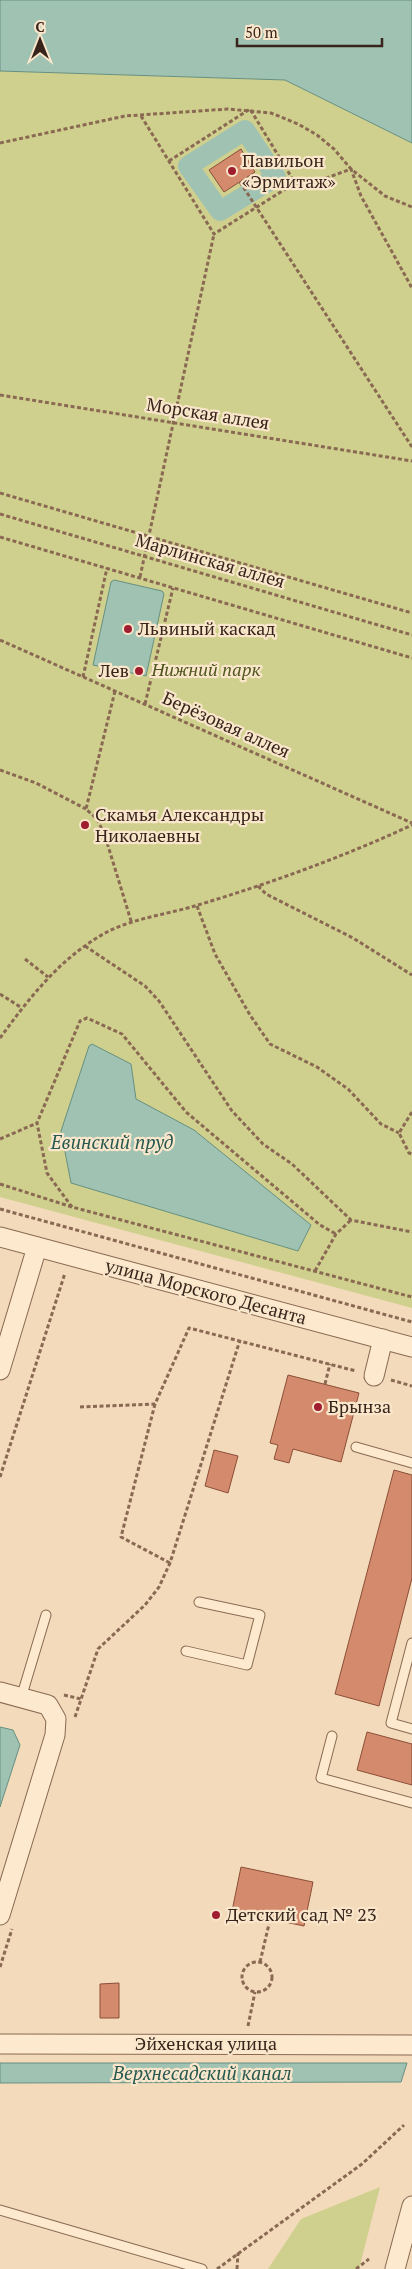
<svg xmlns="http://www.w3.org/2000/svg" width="412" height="2269" font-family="'PT Serif',serif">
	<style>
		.green { fill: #d0d08e }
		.water { fill: #9fc2b3; stroke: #669080 }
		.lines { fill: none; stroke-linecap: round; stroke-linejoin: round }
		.canal { stroke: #9fc2b3; stroke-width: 20 }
		.building { fill: #d48a6c; stroke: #8c4e37 }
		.service-casing { stroke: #8a6953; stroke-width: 11 }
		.minor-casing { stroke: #8a6953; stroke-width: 21 }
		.path { stroke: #8a6953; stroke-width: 3; stroke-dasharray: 4 2.5; stroke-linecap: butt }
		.service { stroke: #fce9ce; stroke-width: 9 }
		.minor { stroke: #fce9ce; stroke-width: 19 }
		.poi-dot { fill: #9f1d2f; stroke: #f9e6cb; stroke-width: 2 }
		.labels { text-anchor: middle; stroke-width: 4.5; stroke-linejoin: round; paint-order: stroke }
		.poi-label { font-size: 18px; fill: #38241a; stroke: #f9e6cb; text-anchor: start }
		.street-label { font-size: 18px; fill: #38241a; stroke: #f9e6cb }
		.park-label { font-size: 18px; font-style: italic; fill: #4f561e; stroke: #f9e6cb }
		.water-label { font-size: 19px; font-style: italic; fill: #275950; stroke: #f9e6cb }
	</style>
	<rect width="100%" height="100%" fill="#f2dabb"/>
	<g class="green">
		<polygon points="0,71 285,80 412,143 412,1308 0,1197"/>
		<polygon points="380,2187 359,2269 268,2269 301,2219"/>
	</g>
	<g class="water">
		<polygon points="0,0 412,0 412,143 285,80 0,71"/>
		<polygon points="114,580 162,591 164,594 146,676 93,665 111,582"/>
		<polygon points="92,1044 131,1064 136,1099 194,1130 311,1225 298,1251 71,1183 61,1131 89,1046"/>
		<polygon points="0,1727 13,1730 20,1745 0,1807"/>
		<polygon points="0,2063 407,2063 401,2082 0,2083"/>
	</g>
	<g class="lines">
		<polygon class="canal" points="245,130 276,177 220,211 188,166"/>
	</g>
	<g class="building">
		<polygon points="241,149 255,172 224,192 209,170"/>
		<polygon points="288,1375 359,1393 341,1462 293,1449 289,1463 274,1459 278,1445 270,1443"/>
		<polygon points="214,1450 238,1456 228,1493 205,1486"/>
		<polygon points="394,1470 412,1475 412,1578 379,1706 335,1694"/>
		<polygon points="367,1732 412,1744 412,1785 357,1770"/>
		<polygon points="241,1867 313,1882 304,1926 232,1911"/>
		<polygon points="119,1983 119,2018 100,2018 100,1984"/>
	</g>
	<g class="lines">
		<g class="service-casing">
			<g id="service">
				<polyline points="356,1447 412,1463"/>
				<polyline points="412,1643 391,1723 412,1729"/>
				<polyline points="186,1651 247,1665 260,1615 199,1602"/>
				<polyline points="21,1698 46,1615"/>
				<polyline points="332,1736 321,1778 412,1803"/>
				<polyline points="0,2210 202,2269"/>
			</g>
		</g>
		<g class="minor-casing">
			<g id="minor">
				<polyline points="0,1237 412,1347"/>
				<polyline points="0,1370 37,1247"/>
				<polyline points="374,1376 383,1339"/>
				<polyline points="0,1692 48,1705 56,1719 55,1735 0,1915"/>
				<polyline points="0,2044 412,2045"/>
				<polyline points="395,2269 412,2206"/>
			</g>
		</g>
		<g class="path">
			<polyline points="141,116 214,234 295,183 307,185 351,169 361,196 412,288"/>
			<polyline points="0,143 125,116 228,109 271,113 298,124 317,135 334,149 351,169 385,196 412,207"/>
			<polyline points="169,161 250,109 295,183"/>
			<polyline points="240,182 412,447"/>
			<polyline points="0,395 412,461"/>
			<polyline points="0,493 412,613"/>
			<polyline points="0,514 412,635"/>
			<polyline points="0,537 412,658"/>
			<polyline points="140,577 214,234"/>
			<polyline points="0,640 412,823"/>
			<polyline points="83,677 107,568"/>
			<polyline points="115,691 86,809 97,819 105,836 132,924"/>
			<polyline points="145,704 173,588"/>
			<polyline points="0,770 36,783 86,809"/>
			<polyline points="258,886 266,894 353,938 412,975"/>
			<polyline points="197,906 215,954 250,1015 270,1044 317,1067 348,1089 381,1124 399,1133"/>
			<polyline points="85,946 145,986 159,1001 232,1111 263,1144 292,1164 351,1220 412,1232"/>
			<polyline points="25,959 48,977"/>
			<polyline points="0,994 22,1008"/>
			<path d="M 0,1038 C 30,997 61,957 107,932 C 134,918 169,914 198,905 C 271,883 343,857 412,825"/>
			<polyline points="412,1112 399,1133 409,1153 412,1154"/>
			<polyline points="0,1139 37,1123"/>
			<polyline points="0,1184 72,1207 412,1297"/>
			<polyline points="72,1207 47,1173 37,1123 80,1021 87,1018 122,1034 186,1112 320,1225 336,1234"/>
			<polyline points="0,1209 412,1322"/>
			<polyline points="315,1271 336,1234 351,1220"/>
			<polyline points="391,1380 412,1386"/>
			<polyline points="325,1384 330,1364"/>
			<polyline points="155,1404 121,1537 170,1563"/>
			<polyline points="80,1407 155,1404 189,1328 356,1371"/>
			<polyline points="0,1477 65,1273"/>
			<polyline points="64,1695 81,1699"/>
			<polyline points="75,1717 98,1649 145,1605 159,1587 170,1563 240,1340"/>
			<polyline points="260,1962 269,1924"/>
			<circle cx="257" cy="1977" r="15"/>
			<polyline points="0,1967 12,1929"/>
			<polyline points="248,2026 255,1992"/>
			<polyline points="217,2269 362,2164 404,2125"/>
			<polyline points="237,2269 238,2253"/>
			<polyline points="356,2269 369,2259"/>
		</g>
		<use href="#service" class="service"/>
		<use href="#minor" class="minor"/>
	</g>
	<g class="poi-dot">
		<circle cx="232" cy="171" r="5"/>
		<circle cx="128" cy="629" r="5"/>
		<circle cx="139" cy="671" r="5"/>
		<circle cx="85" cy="825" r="5"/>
		<circle cx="318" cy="1407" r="5"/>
		<circle cx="216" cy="1915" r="5"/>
	</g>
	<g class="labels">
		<g class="poi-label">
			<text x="242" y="167">Павильон<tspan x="242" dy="21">«Эрмитаж»</tspan></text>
			<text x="138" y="635">Львиный каскад</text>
			<text x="129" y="677" text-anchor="end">Лев</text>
			<text x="95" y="821">Скамья Александры<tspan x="95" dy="21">Николаевны</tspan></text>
			<text x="328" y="1413">Брынза</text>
			<text x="226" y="1921">Детский сад № 23</text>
		</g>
		<g class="street-label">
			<text transform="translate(208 414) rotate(9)" y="6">Морская аллея</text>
			<text transform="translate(210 561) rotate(16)" y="6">Марлинская аллея</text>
			<text transform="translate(226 725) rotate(24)" y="6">Берёзовая аллея</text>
			<text transform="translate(206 1292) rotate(15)" y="6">улица Морского Десанта</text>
			<text x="206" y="2050">Эйхенская улица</text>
		</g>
		<g class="park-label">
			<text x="206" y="676">Нижний парк</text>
		</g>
		<g class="water-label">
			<text x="112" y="1149">Евинский пруд</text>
			<text x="202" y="2080">Верхнесадский канал</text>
		</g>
	</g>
	<g transform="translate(40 40)" stroke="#f9e6cb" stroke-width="4" paint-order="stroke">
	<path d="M0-4L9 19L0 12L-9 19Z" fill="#38241a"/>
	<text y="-8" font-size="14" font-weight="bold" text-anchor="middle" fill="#38241a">С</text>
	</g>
	<path d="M237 38v8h145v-8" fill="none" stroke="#38241a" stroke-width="2.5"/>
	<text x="245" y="38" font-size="15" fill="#38241a" stroke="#f9e6cb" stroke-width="4" paint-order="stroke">50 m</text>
</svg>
